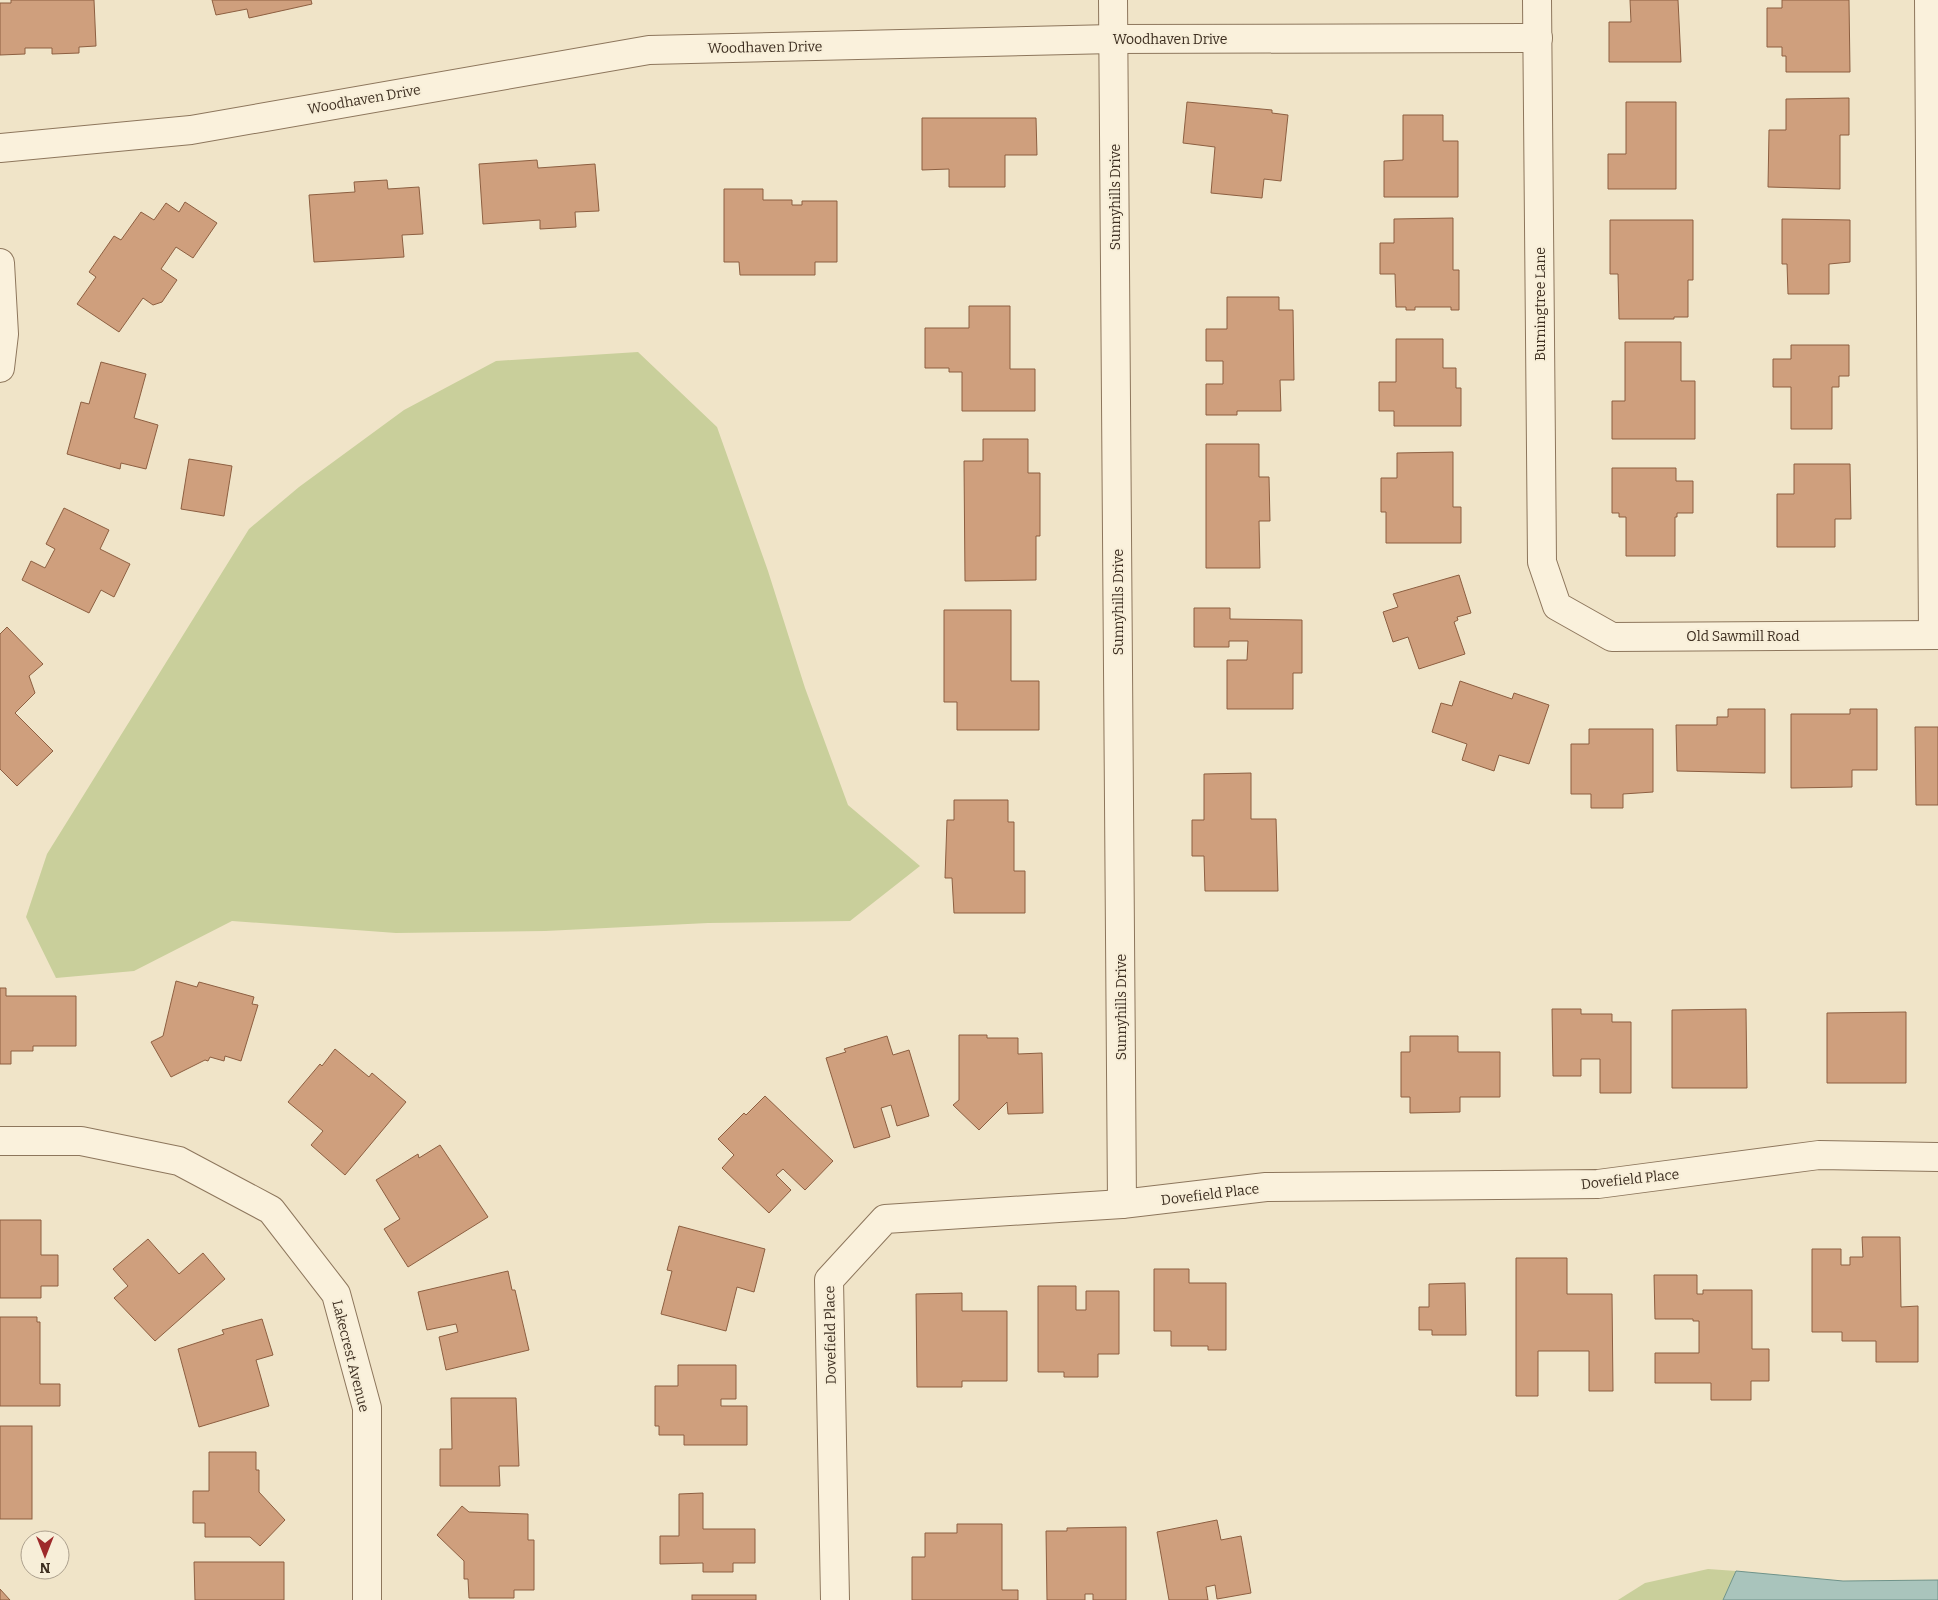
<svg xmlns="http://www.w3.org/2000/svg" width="1938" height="1600" font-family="Bitter,serif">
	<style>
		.green { fill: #c9cf9b }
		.water { fill: #a9c4bc; stroke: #6f938a }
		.building { fill: #cf9f7d; stroke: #8d5f41 }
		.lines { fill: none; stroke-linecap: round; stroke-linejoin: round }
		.street-casing { stroke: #8d765c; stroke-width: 30 }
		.street { stroke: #faf1dc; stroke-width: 28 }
		.labels { text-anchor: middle; stroke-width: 4; stroke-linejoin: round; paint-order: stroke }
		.street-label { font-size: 14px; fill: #3d2e20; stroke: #f7eed8 }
	</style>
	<rect width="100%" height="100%" fill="#f0e4c8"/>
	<g class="green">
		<polygon points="638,352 717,427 768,571 805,688 848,805 920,866 850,921 708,923 545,931 396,933 232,921 134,971 56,978 26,917 47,854 249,529 299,487 404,410 496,361"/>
		<polygon points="1708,1569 1736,1571 1723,1600 1618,1600 1645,1583"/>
	</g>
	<polygon class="water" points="1736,1571 1843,1581 1938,1580 1938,1600 1723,1600"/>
	<g class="building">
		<polygon points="11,0 94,0 96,46 79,47 79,53 52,54 52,48 25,48 25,54 0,55 0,3 11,3"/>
		<polygon points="212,0 311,0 312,4 249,18 247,9 216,15"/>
		<polygon points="1630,0 1678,0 1681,62 1609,62 1609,22 1631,22"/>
		<polygon points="1782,0 1849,0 1850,72 1786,72 1786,56 1782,56 1782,47 1767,47 1767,8 1782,8"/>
		<polygon points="1849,98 1849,135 1840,135 1840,189 1768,187 1769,130 1786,130 1786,99"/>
		<polygon points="1187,102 1272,110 1272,113 1288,115 1281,181 1264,179 1262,198 1211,193 1215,147 1183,143"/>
		<polygon points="1626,102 1676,102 1676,189 1608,189 1608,154 1626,154"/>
		<polygon points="1403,115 1443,115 1443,141 1458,141 1458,197 1384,197 1384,161 1403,160"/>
		<polygon points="922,118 1036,118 1037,155 1005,155 1005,187 949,187 949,169 922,170"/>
		<polygon points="537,160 538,168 595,164 599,211 575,212 576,227 540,229 540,220 483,224 479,164"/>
		<polygon points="387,180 388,189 419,187 423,234 402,235 404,257 314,262 309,195 355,192 354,182"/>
		<polygon points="724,189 763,189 763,200 792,200 792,205 802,205 802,201 837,201 837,262 815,262 815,275 740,275 739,262 724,262"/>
		<polygon points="185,202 217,223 193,258 176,247 161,269 177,280 162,302 153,305 143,298 119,332 77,304 96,277 89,272 114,236 121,240 141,212 154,220 166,203 179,212"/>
		<polygon points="1453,218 1453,270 1459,270 1459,310 1451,310 1451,307 1415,307 1415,310 1406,310 1406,307 1396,307 1395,274 1380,274 1380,243 1394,243 1394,219"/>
		<polygon points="1782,219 1850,220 1850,262 1829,264 1829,294 1788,294 1787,264 1782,264"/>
		<polygon points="1610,220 1693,220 1693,280 1688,280 1688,317 1674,317 1674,319 1619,319 1618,274 1610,274"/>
		<polygon points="1227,297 1279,297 1279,310 1293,310 1294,380 1280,380 1281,411 1237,411 1237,415 1206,415 1206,384 1223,384 1223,361 1206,361 1206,329 1227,329"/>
		<polygon points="969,306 1010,306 1010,369 1035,369 1035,411 962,411 962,372 949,372 949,368 925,368 925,328 969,328"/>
		<polygon points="1396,339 1443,339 1443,368 1456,368 1456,388 1461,388 1461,426 1394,426 1394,411 1379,411 1379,382 1396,382"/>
		<polygon points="1625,342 1681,342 1681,381 1695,381 1695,439 1612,439 1612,401 1625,401"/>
		<polygon points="1791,345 1849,345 1849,376 1839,376 1839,387 1832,387 1832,429 1791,429 1791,387 1773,387 1773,359 1791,359"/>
		<polygon points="101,362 146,374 134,418 158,425 146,469 121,463 120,469 67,454 81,402 89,404"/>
		<polygon points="983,439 1028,439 1028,473 1040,473 1040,536 1036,536 1036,580 965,581 964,461 983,461"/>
		<polygon points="1206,444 1259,444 1259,477 1269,477 1270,521 1259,521 1260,568 1206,568"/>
		<polygon points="1453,452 1453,507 1461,507 1461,543 1386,543 1386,512 1381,512 1381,478 1397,478 1397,453"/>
		<polygon points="189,459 232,466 224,516 181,509"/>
		<polygon points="1794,464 1850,464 1851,519 1835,519 1835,547 1777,547 1777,494 1794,494"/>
		<polygon points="1612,468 1676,468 1676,481 1693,481 1693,513 1677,513 1677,517 1675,517 1675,556 1626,556 1626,517 1619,517 1619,513 1612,513"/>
		<polygon points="64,508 109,530 100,549 130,564 114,597 101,590 89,613 22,580 31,561 45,568 55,549 46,544"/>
		<polygon points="1459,575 1471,613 1457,617 1458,620 1454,622 1465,654 1419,669 1408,637 1393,642 1383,612 1398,607 1393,594"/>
		<polygon points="1194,608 1230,608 1230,619 1302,620 1302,673 1293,673 1293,709 1227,709 1227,660 1247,660 1248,641 1229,641 1229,647 1194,647"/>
		<polygon points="944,610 1011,610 1011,681 1039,681 1039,730 957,730 957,702 944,702"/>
		<polygon points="7,627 43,664 29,676 35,693 15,713 53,751 17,786 0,769 0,634"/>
		<polygon points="1460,681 1512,699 1514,693 1549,705 1529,764 1499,755 1494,771 1462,760 1467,744 1432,732 1441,703 1452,706"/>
		<polygon points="1728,709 1765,709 1765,773 1677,771 1676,725 1717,725 1717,717 1728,717"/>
		<polygon points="1850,709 1877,709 1877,770 1852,770 1852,787 1791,788 1791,714 1850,714"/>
		<polygon points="1915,727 1938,727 1938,805 1916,805"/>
		<polygon points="1589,729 1653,729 1653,792 1623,794 1623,808 1591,808 1591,794 1571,794 1571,744 1589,744"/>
		<polygon points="1251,773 1251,819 1276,819 1278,891 1205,891 1204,856 1192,856 1192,820 1204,820 1204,774"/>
		<polygon points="954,800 1008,800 1008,822 1014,822 1014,871 1025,871 1025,913 954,913 952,878 945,878 947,820 954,820"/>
		<polygon points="176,981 197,987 199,982 254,997 252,1004 258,1005 241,1061 225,1056 224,1061 210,1057 208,1061 205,1060 171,1077 151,1042 163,1036"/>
		<polygon points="0,988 6,988 6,996 76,996 76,1046 33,1046 33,1051 11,1051 11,1064 0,1064"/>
		<polygon points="1552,1009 1581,1009 1581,1014 1612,1014 1612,1022 1631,1022 1631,1093 1600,1093 1600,1059 1581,1059 1581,1076 1553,1076"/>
		<polygon points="1746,1009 1747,1088 1672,1088 1672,1010"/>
		<polygon points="1906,1012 1906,1083 1827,1083 1827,1013"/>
		<polygon points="959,1035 987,1035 987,1038 1018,1038 1018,1054 1042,1053 1043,1113 1008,1114 1007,1102 979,1130 953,1105 959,1100"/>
		<polygon points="887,1036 893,1055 909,1050 929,1116 897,1126 891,1105 881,1108 890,1137 854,1148 826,1058 846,1052 844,1049"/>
		<polygon points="1410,1036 1458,1036 1458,1052 1500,1052 1500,1097 1460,1097 1460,1112 1410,1113 1410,1097 1401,1097 1401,1052 1410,1052"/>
		<polygon points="335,1049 369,1077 372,1073 406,1102 345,1175 311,1145 323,1131 288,1102 320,1064 322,1066"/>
		<polygon points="765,1096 833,1161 805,1190 783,1169 776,1175 791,1190 769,1213 722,1168 734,1155 718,1139 744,1113 746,1115"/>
		<polygon points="440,1145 488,1217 408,1267 384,1229 400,1219 376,1180 418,1154 419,1158"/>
		<polygon points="0,1220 41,1220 41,1255 58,1255 58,1286 41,1286 41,1298 0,1298"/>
		<polygon points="679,1226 765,1249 754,1292 737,1287 726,1331 661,1314 672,1271 667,1270"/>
		<polygon points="1862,1237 1900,1237 1901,1307 1918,1306 1918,1362 1876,1362 1876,1341 1842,1341 1842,1332 1812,1332 1812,1249 1841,1249 1841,1265 1850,1265 1850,1257 1863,1257"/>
		<polygon points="148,1239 179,1274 203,1253 225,1279 155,1341 114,1298 128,1286 113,1269"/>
		<polygon points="1516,1258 1567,1258 1567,1294 1612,1294 1613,1391 1589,1391 1589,1351 1538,1351 1538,1396 1516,1396"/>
		<polygon points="1154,1269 1189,1269 1189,1283 1226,1283 1226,1350 1208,1350 1208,1346 1171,1346 1171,1331 1154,1331"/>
		<polygon points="508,1271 512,1290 515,1290 529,1350 446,1370 439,1337 458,1332 456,1324 427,1330 418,1292"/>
		<polygon points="1654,1275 1697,1275 1697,1294 1703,1294 1703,1290 1752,1290 1752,1349 1769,1349 1769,1381 1751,1381 1751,1400 1711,1400 1711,1383 1655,1383 1655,1353 1699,1353 1699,1321 1693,1321 1693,1319 1655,1319"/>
		<polygon points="1465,1283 1466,1335 1432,1335 1432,1330 1419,1330 1419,1307 1429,1307 1429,1284"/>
		<polygon points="1038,1286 1076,1286 1076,1310 1086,1310 1086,1291 1119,1291 1119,1354 1098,1354 1098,1377 1064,1377 1064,1372 1038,1372"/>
		<polygon points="962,1293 962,1311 1007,1311 1007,1381 962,1381 962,1387 917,1387 916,1294"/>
		<polygon points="0,1317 37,1317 37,1322 40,1322 40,1384 60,1384 60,1406 0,1406"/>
		<polygon points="262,1319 273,1355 256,1360 269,1406 199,1427 178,1349 224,1334 222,1330"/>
		<polygon points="678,1365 736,1365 736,1399 721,1399 721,1406 747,1406 747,1445 684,1445 684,1435 659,1435 659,1426 655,1426 655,1386 678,1386"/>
		<polygon points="451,1398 516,1398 519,1466 499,1466 500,1486 440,1486 440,1449 452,1449"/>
		<rect x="0" y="1426" width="32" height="93"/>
		<polygon points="209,1452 256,1452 256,1470 259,1470 259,1492 285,1520 260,1546 250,1537 205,1537 205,1523 193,1523 193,1491 209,1491"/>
		<polygon points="703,1493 703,1529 755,1529 755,1563 733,1563 733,1572 703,1572 703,1563 660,1564 660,1536 679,1536 679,1494"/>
		<polygon points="462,1506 469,1512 528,1514 528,1540 534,1540 534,1590 514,1590 514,1598 469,1598 468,1579 464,1579 464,1561 437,1535"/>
		<polygon points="1217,1520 1221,1540 1241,1536 1251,1593 1217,1599 1215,1585 1206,1587 1208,1600 1169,1600 1157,1532"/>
		<polygon points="957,1524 1002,1524 1002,1590 1018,1590 1018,1600 912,1600 912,1557 925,1557 925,1533 957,1533"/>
		<polygon points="1126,1527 1126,1600 1093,1600 1093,1594 1085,1594 1085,1600 1047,1600 1046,1531 1067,1531 1067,1528"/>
		<polygon points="194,1562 284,1562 284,1600 195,1600"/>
		<polygon points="0,1589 10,1600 0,1600"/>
		<rect x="692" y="1595" width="64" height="5"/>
	</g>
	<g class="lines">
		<g class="street-casing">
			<g id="street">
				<polyline points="1113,0 1122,1204"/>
				<polyline points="1537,0 1542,562 1557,606 1612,637 1938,635"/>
				<polyline points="1929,0 1933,635"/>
				<polyline points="0,148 191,130 649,50 1113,39 1538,38"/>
				<polyline points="0,263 4,334 0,368"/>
				<polyline points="0,1141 81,1141 179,1161 271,1210 336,1294 367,1408 367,1600"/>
				<polyline points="835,1600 829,1280 885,1219 1122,1204 1266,1187 1598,1184 1819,1155 1938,1157"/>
			</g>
		</g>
		<use href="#street" class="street"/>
	</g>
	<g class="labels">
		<g class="street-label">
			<text x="1170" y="44">Woodhaven Drive</text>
			<text transform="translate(765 47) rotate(-1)" y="5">Woodhaven Drive</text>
			<text transform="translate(364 99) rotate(-10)" y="5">Woodhaven Drive</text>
			<text transform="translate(1115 197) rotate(-90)" y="5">Sunnyhills Drive</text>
			<text transform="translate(1540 304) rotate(-90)" y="5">Burningtree Lane</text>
			<text transform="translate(1118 602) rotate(-90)" y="5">Sunnyhills Drive</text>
			<text x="1743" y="641">Old Sawmill Road</text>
			<text transform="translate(1121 1007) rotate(-90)" y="5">Sunnyhills Drive</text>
			<text transform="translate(1630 1179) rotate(-6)" y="5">Dovefield Place</text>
			<text transform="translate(1210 1194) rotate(-7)" y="5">Dovefield Place</text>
			<text transform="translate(830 1335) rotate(-91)" y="5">Dovefield Place</text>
			<text transform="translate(351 1356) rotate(76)" y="5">Lakecrest Avenue</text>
		</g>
	</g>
	<g transform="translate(45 1555) rotate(180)"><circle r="24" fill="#f7eed8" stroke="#ada18e"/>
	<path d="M0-4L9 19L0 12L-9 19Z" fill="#9e2a2b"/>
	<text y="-8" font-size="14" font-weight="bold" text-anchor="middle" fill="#3d2e20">N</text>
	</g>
</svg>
